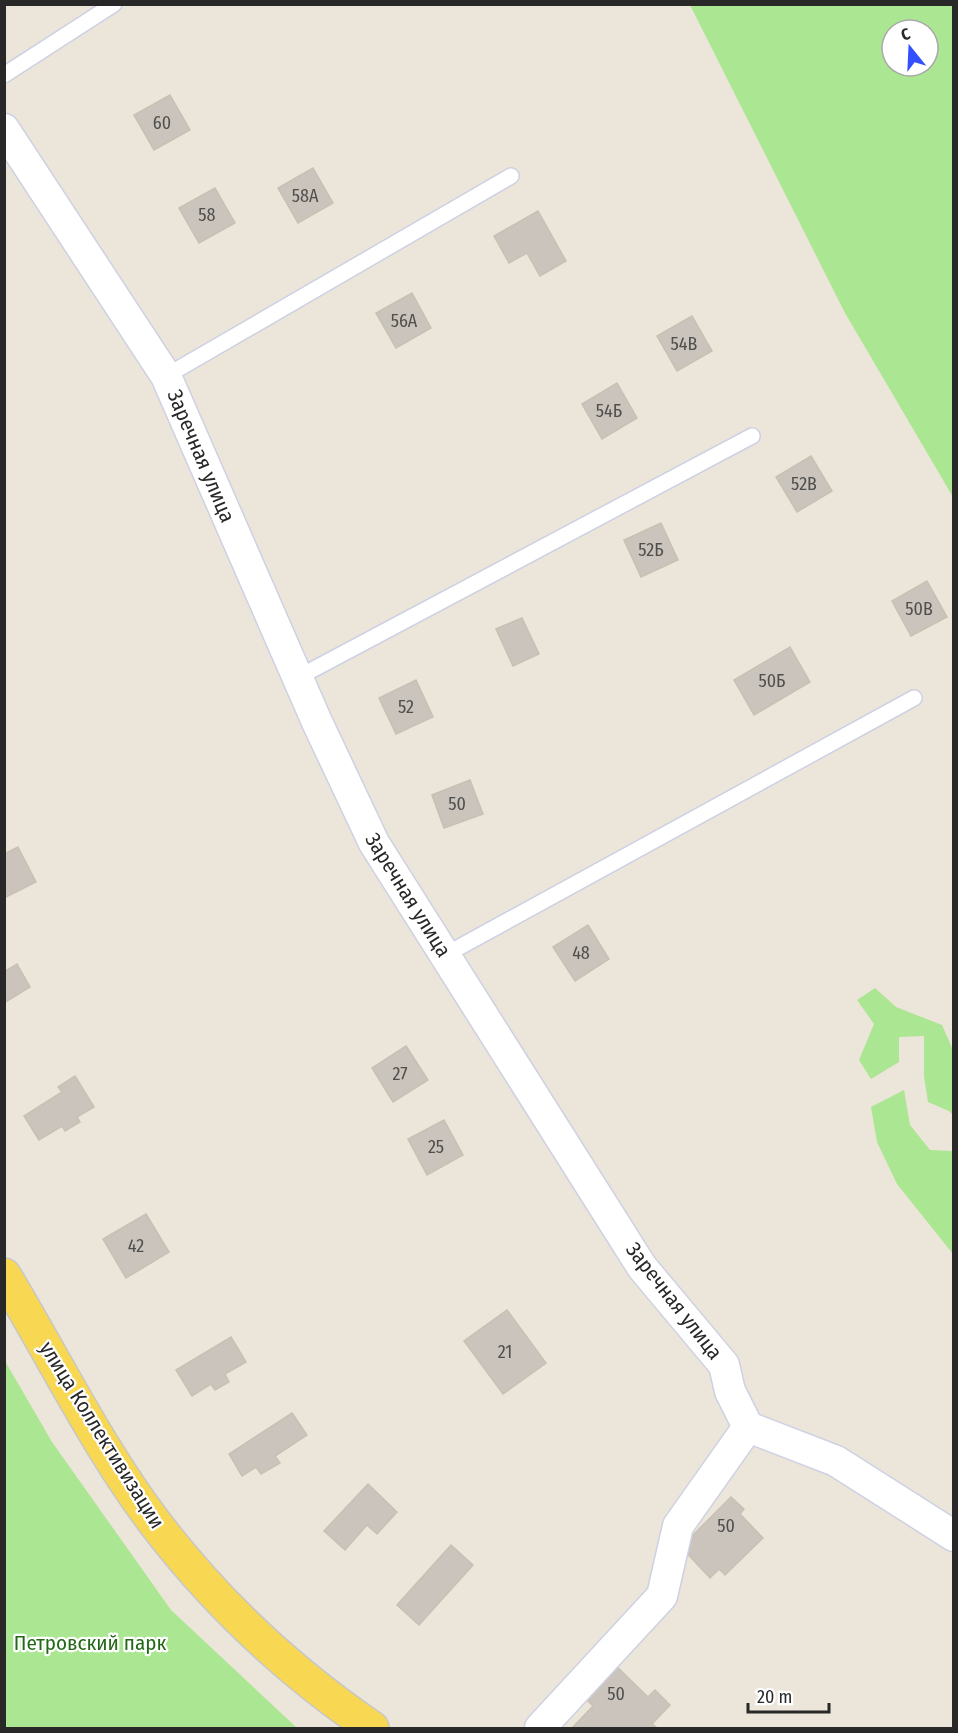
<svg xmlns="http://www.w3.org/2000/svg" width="958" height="1733" font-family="'Fira Sans Condensed',sans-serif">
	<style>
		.green { fill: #abe692; fill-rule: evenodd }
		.building { fill: #cac4bc; stroke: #c7c1b3; stroke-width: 1.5 }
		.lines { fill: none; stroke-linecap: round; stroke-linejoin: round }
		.service-casing { stroke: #ced1e3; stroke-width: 18 }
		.minor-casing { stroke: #ced1e3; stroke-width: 33 }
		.primary-casing { stroke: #c7c7c7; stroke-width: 36 }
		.service { stroke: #fff; stroke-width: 15 }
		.minor { stroke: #fff; stroke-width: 30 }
		.primary { stroke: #f8d852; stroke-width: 33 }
		.labels { text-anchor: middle; stroke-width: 4.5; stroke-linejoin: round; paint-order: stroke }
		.number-label { font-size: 18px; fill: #504f4d }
		.street-label { font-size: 21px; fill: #282828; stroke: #fff }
		.park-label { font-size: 21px; fill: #236915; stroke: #fff }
	</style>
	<rect width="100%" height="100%" fill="#ece5d9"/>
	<g class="green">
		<path d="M 690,5 L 953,5 L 953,497 L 845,313 ZM 892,30 L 928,30 L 928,66 L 892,66 Z"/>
		<polygon points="875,988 896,1007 942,1025 953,1050 953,1115 949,1111 928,1102 924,1076 924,1036 899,1037 899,1062 871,1079 859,1060 874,1024 857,1000"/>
		<polygon points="904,1090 910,1125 930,1150 953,1151 953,1254 897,1184 877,1142 871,1107"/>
		<polygon points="5,1361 52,1442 171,1610 297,1728 5,1728"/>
	</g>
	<g class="building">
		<polygon points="170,95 190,130 154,150 134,115"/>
		<polygon points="313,168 333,203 298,223 278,188"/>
		<polygon points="215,188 235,223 199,243 179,208"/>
		<polygon points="538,211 566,261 540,276 527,253 509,263 494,236"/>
		<polygon points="412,293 431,328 396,348 376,313"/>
		<polygon points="692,316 712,351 677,371 657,336"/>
		<polygon points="617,383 637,418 602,439 582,404"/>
		<polygon points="811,456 832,491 797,512 776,477"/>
		<polygon points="661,523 678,560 641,577 624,540"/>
		<polygon points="927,581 947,617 911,636 892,601"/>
		<polygon points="522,618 539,654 513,666 496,629"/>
		<polygon points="790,647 810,682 754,715 734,680"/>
		<polygon points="416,680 433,717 396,734 379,698"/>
		<polygon points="470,780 483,814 444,828 432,795"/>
		<polygon points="18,847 36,882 4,898 4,854"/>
		<polygon points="588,925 609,959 575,981 553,947"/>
		<polygon points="17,964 30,987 4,1003 4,972"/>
		<polygon points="406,1046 428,1080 393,1102 372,1068"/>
		<polygon points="75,1076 94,1107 77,1117 80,1122 65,1131 62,1126 39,1140 24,1116 62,1092 58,1087"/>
		<polygon points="444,1120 463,1155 427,1175 408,1139"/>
		<polygon points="146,1214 169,1252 126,1278 103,1239"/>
		<polygon points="507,1310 546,1363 503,1394 464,1341"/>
		<polygon points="231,1337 246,1362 225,1374 229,1382 215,1390 211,1384 192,1396 176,1370"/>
		<polygon points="292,1413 307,1435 275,1456 280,1463 261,1474 256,1467 242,1476 229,1454"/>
		<polygon points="368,1484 397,1512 377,1534 367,1525 345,1550 324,1531"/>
		<polygon points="731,1497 744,1509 740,1514 763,1538 725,1575 719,1569 710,1578 681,1547"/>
		<polygon points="451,1545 473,1565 419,1625 397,1605"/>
		<polygon points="615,1665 648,1697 655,1690 670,1705 652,1724 657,1728 572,1728 593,1706 584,1697"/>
	</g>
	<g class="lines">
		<g class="service-casing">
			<g id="service">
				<polyline points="4,75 114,4"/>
				<polyline points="166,376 511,176"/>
				<polyline points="297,678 752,436"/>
				<polyline points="445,955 914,698"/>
			</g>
		</g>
		<g class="minor-casing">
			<g id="minor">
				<polyline points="4,129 166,376 317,722 374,843 642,1267 724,1365 730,1391 748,1427 836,1461 954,1536"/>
				<polyline points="540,1728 662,1596 678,1526 748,1427"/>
			</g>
		</g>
		<g class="primary-casing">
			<path id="primary" d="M 4,1275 C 53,1356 98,1448 155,1523 C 216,1603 290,1672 372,1728"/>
		</g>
		<use href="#service" class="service"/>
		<use href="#minor" class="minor"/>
		<use href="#primary" class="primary"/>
	</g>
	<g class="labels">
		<g class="number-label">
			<text x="162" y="129">60</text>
			<text x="305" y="202">58А</text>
			<text x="207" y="221">58</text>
			<text x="404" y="327">56А</text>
			<text x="684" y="350">54В</text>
			<text x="609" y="417">54Б</text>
			<text x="804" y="490">52В</text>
			<text x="651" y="556">52Б</text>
			<text x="919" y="615">50В</text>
			<text x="772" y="687">50Б</text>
			<text x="406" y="713">52</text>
			<text x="457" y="810">50</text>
			<text x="581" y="959">48</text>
			<text x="400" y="1080">27</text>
			<text x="436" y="1153">25</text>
			<text x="136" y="1252">42</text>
			<text x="505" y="1358">21</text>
			<text x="726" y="1532">50</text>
			<text x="616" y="1700">50</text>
		</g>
		<g class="street-label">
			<text transform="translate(201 456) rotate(67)" y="7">Заречная улица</text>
			<text transform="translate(408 895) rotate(58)" y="7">Заречная улица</text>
			<text transform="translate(674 1301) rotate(52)" y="7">Заречная улица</text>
			<text transform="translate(102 1435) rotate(58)" y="7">улица Коллективизации</text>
		</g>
		<g class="park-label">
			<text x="90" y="1650">Петровский парк</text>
		</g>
	</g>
	<rect width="958" height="1733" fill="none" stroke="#282828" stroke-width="12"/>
	<g transform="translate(910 48) rotate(342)"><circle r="28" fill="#ffffff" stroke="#a9a9a9" stroke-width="1.5"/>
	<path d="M0-4.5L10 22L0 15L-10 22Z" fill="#3350ff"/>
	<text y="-9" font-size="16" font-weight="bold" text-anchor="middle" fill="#282828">С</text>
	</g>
	<path d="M748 1703v9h81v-9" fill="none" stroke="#282828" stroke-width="3"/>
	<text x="757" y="1703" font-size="18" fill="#282828" stroke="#ffffff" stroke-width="4.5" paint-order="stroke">20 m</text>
</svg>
